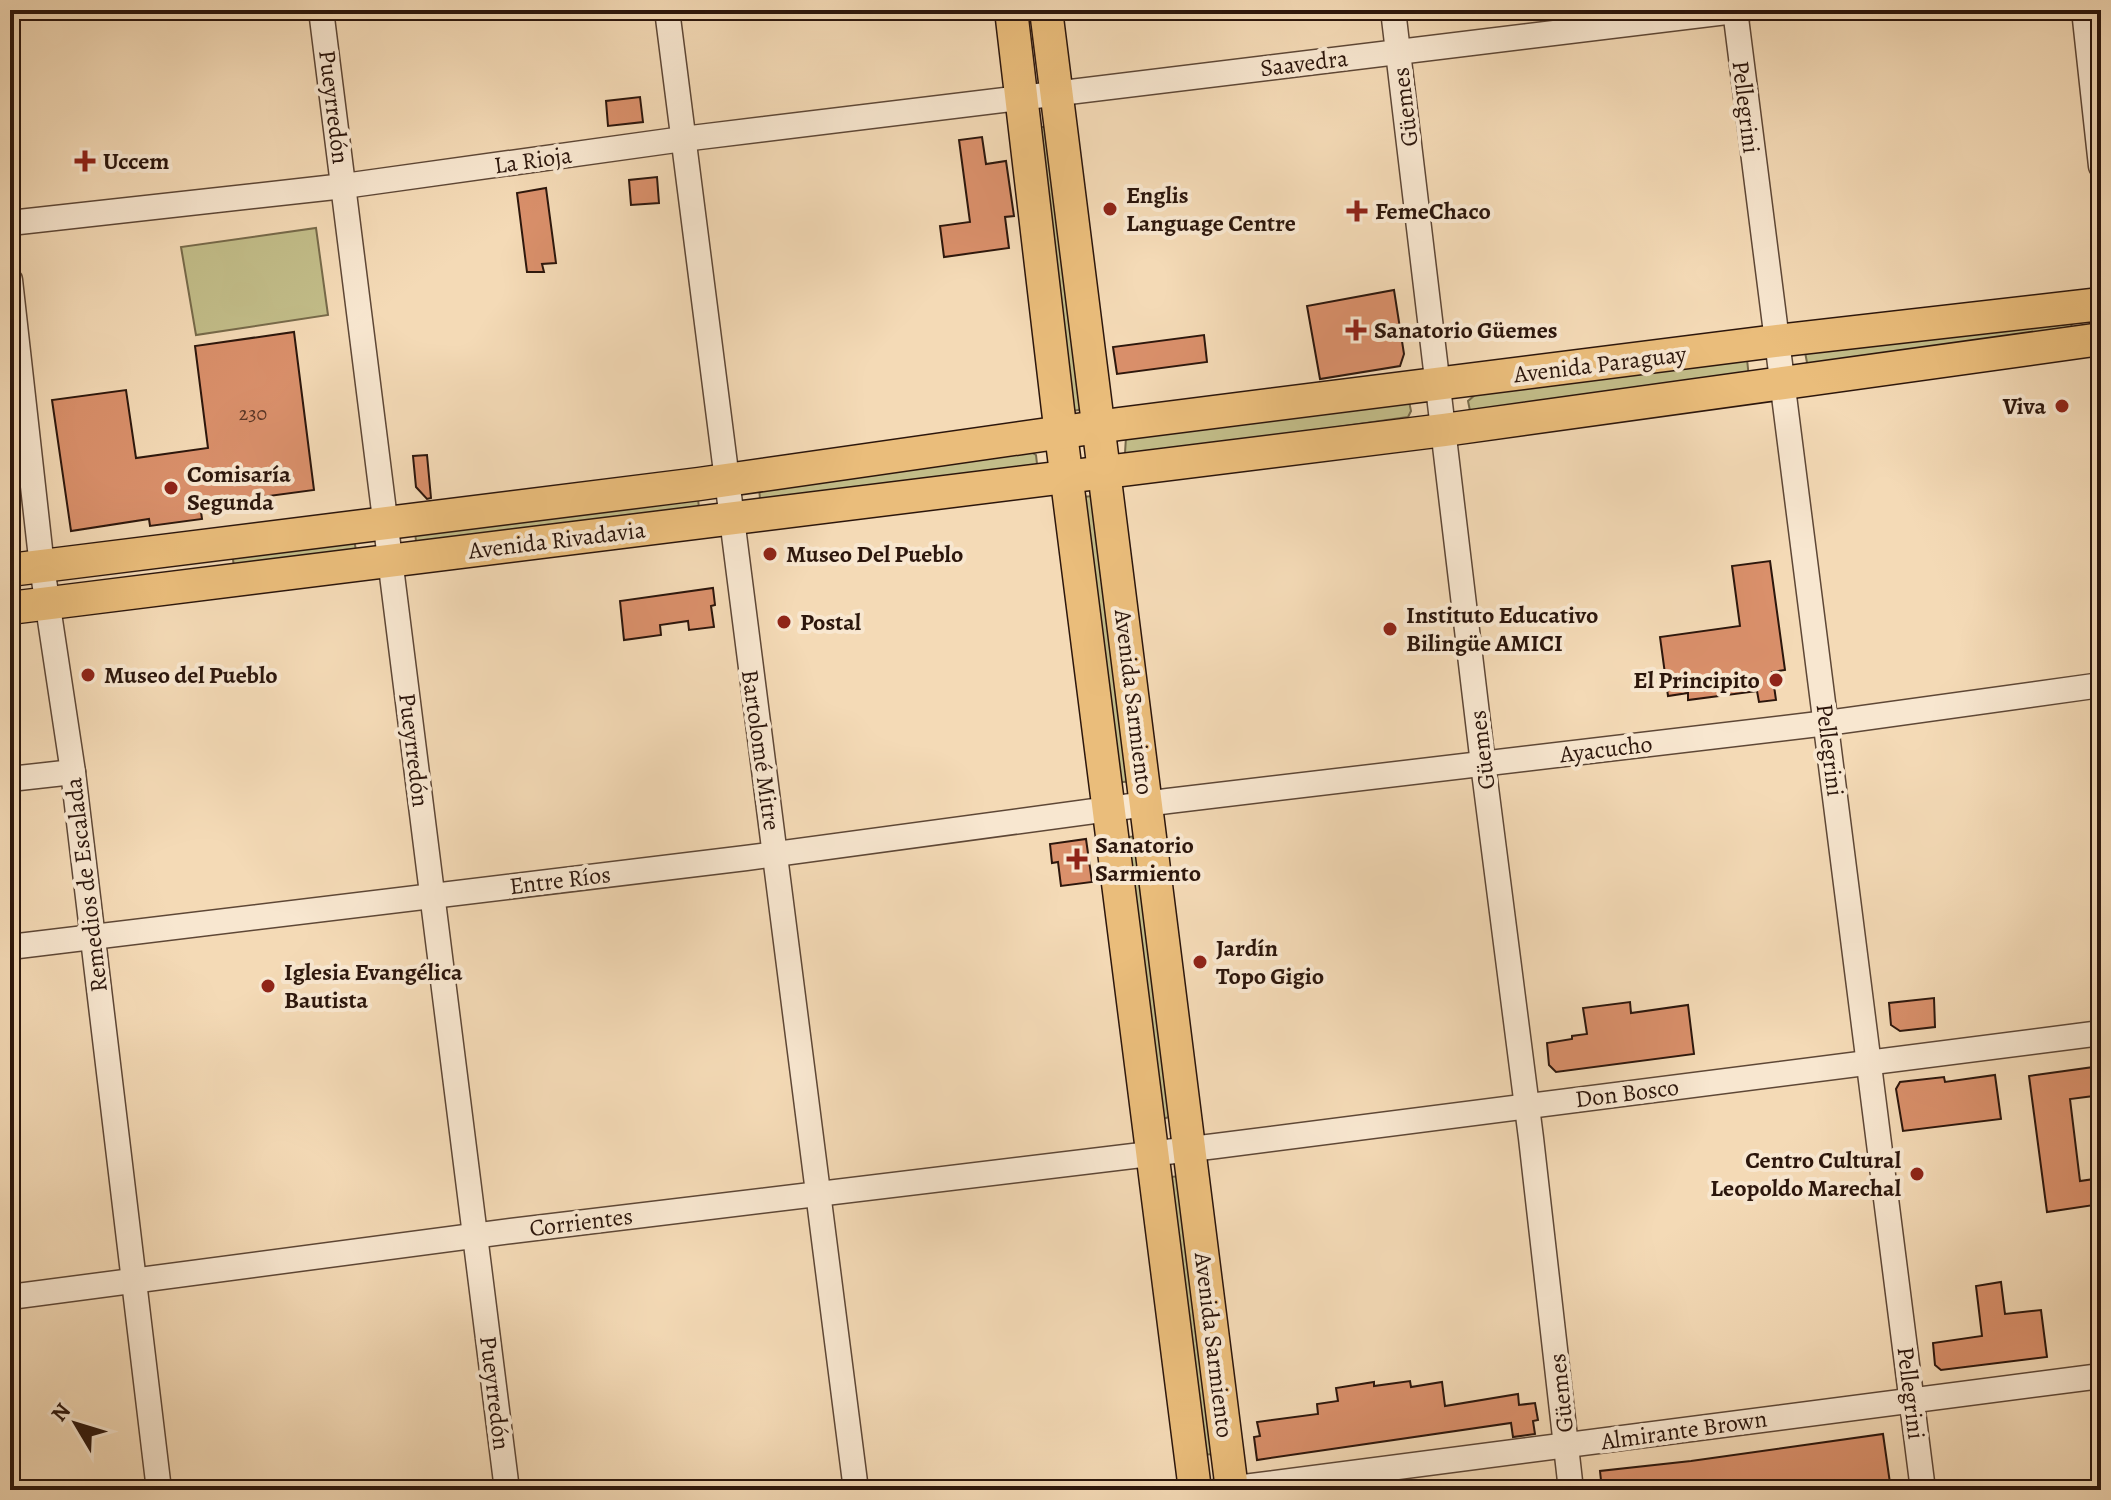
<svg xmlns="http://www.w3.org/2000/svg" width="2111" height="1500" font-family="Alegreya,serif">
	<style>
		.green { fill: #c2bd89; stroke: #776a4a; stroke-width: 2 }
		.building { fill: #da906b; stroke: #2c160c; stroke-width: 2 }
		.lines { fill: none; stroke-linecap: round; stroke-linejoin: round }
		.minor-casing { stroke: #5e4736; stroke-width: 27 }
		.major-casing { stroke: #2c160c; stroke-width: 35 }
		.minor { stroke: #f8e7d0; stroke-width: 24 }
		.major { stroke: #eabd7b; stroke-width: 32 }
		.poi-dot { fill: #8f2418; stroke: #f8e7d0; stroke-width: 3 }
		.labels { text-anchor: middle; stroke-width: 8; stroke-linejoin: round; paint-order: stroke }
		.number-label { font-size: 20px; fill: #583424 }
		.street-label { font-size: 24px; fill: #2c160c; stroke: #f8e7d0 }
		.poi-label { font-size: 24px; font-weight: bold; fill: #2c160c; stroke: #f8e7d0; text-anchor: start }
	</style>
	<rect width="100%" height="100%" fill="#f4dab6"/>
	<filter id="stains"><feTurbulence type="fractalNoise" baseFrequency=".0025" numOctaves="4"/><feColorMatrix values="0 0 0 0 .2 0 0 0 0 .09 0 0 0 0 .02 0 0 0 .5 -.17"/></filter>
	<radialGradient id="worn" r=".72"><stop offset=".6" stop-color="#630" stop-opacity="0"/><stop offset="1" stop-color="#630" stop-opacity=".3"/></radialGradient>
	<g class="green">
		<polygon points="1039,127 1046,127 1083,409 1073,411"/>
		<polygon points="316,228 328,315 196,335 181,247"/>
		<polygon points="2070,319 2074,337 1808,368 1805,352"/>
		<polygon points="1747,359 1749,378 1470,411 1468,401 1475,395"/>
		<polygon points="1409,401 1411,411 1408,417 1128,457 1125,453 1126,437"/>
		<polygon points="1029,451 1036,455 1037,464 1033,468 760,499 759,487"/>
		<polygon points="1092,496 1133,781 1113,783 1083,497"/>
		<polygon points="698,498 699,509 421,545 416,541 415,532"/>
		<polygon points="354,540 356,550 234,567 232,552"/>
		<polygon points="1136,836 1172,1116 1163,1119 1128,837"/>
		<polygon points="1179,1176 1213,1454 1202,1455 1164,1185 1171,1177"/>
	</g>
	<g class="building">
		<polygon points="640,97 643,122 608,126 606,101"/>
		<polygon points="982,137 986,164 1006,161 1014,216 1005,217 1009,248 944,257 940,226 970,222 959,140"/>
		<polygon points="657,177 659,203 631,205 629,180"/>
		<polygon points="546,188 556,263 542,264 544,272 527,272 517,193"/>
		<polygon points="1394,290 1404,354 1400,366 1320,379 1307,306"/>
		<polygon points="294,332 314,490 200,505 202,519 150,526 149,519 71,531 52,400 126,390 136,458 208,448 195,346"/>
		<polygon points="1204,335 1207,362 1117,374 1113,347"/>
		<polygon points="427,455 431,498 427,499 416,487 413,456"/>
		<polygon points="1770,561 1785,670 1772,672 1776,700 1759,702 1757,691 1688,700 1688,693 1668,696 1660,637 1740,626 1732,566"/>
		<polygon points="713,588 715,605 711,606 714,627 689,630 688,621 660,625 661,635 624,640 620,601"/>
		<polygon points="1086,839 1092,882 1061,886 1058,862 1052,863 1050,844"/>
		<polygon points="1934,998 1935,1027 1900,1031 1891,1025 1889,1003"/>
		<polygon points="1630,1002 1631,1013 1688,1005 1694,1054 1556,1072 1549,1065 1547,1043 1572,1039 1572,1036 1587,1034 1583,1008"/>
		<polygon points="2101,1066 2101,1095 2070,1099 2080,1181 2101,1178 2101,1204 2047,1212 2029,1076"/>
		<polygon points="1995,1075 2001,1119 1903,1131 1896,1089 1900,1082 1944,1077 1945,1082"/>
		<polygon points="2001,1282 2005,1314 2041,1310 2047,1357 1941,1370 1935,1365 1933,1343 1982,1336 1976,1286"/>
		<polygon points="1410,1381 1411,1387 1442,1382 1445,1406 1518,1394 1519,1405 1535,1403 1538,1420 1533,1421 1535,1434 1513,1437 1511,1423 1257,1460 1254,1437 1260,1436 1257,1422 1318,1414 1317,1404 1338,1401 1336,1388 1374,1382 1374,1386"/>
		<polygon points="1883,1434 1891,1490 1602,1490 1600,1471 1691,1461"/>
	</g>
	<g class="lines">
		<g class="minor-casing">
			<g id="minor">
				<polyline points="321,10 507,1490"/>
				<polyline points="667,10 856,1490"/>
				<polyline points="1393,10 1483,764 1531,1138 1571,1490"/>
				<polyline points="1735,10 1923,1490"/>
				<polyline points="2084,10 2101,166"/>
				<polyline points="10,223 344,186 683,139 1743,10"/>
				<polyline points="10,280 42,567 73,772 159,1490"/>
				<polyline points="10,779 73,772"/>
				<polyline points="10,947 746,858 1168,801 1827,723 2101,685"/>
				<polyline points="10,1297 511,1231 1216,1146 2101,1033"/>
				<polyline points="1220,1490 2101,1376"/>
			</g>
		</g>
		<g class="major-casing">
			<g id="major">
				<polyline points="1011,10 1058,410 1195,1490"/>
				<polyline points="1046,10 1232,1490"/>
				<polyline points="10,570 699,484 1119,424 1776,341 2101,304"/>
				<polyline points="10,608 1444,430 2101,339"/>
			</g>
		</g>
		<use href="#minor" class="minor"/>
		<use href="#major" class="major"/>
	</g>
	<g class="poi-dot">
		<path d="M81 149h8v8h8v8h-8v8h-8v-8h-8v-8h8z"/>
		<circle cx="1110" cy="209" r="8"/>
		<path d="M1353 199h8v8h8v8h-8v8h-8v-8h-8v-8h8z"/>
		<path d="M1352 318h8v8h8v8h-8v8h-8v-8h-8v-8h8z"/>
		<circle cx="2062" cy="406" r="8"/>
		<circle cx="171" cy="488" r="8"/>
		<circle cx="770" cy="554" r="8"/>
		<circle cx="784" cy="622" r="8"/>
		<circle cx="1390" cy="629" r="8"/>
		<circle cx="88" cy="675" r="8"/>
		<circle cx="1776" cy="680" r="8"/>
		<path d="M1073 847h8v8h8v8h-8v8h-8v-8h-8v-8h8z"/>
		<circle cx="1200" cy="962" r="8"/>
		<circle cx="268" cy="986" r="8"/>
		<circle cx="1917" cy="1174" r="8"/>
	</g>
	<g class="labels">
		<g class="number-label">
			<text x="253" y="420">230</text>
		</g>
		<g class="street-label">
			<text transform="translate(1304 63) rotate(-7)" y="8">Saavedra</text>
			<text transform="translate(334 107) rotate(83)" y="8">Pueyrredón</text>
			<text transform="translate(1405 107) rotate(-97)" y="8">Güemes</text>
			<text transform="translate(1746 107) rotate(83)" y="8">Pellegrini</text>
			<text transform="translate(533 160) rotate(-8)" y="8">La Rioja</text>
			<text transform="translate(1600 364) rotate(-7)" y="8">Avenida Paraguay</text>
			<text transform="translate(557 540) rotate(-7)" y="8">Avenida Rivadavia</text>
			<text transform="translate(1134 702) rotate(83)" y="8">Avenida Sarmiento</text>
			<text transform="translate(1606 749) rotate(-7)" y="8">Ayacucho</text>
			<text transform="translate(414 750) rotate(83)" y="8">Pueyrredón</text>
			<text transform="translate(761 750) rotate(82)" y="8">Bartolomé Mitre</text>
			<text transform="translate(1482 750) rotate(-97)" y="8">Güemes</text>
			<text transform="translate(1830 750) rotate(83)" y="8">Pellegrini</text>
			<text transform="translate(560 880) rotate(-7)" y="8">Entre Ríos</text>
			<text transform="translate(86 885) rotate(-97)" y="8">Remedios de Escalada</text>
			<text transform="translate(1627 1093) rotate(-7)" y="8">Don Bosco</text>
			<text transform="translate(581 1222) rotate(-7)" y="8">Corrientes</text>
			<text transform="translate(1214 1345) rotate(83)" y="8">Avenida Sarmiento</text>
			<text transform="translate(495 1393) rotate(83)" y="8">Pueyrredón</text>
			<text transform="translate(1561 1393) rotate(-96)" y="8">Güemes</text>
			<text transform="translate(1911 1393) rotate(83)" y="8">Pellegrini</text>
			<text transform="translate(1684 1430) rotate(-8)" y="8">Almirante Brown</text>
		</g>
		<g class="poi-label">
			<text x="103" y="169">Uccem</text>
			<text x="1126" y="203">Englis<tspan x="1126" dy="28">Language Centre</tspan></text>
			<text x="1375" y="219">FemeChaco</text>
			<text x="1374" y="338">Sanatorio Güemes</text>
			<text x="2046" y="414" text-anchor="end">Viva</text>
			<text x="187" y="482">Comisaría<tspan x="187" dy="28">Segunda</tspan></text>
			<text x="786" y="562">Museo Del Pueblo</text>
			<text x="1406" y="623">Instituto Educativo<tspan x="1406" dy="28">Bilingüe AMICI</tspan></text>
			<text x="800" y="630">Postal</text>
			<text x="104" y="683">Museo del Pueblo</text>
			<text x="1760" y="688" text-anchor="end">El Principito</text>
			<text x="1095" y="853">Sanatorio<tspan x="1095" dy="28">Sarmiento</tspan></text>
			<text x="1216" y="956">Jardín<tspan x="1216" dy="28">Topo Gigio</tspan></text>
			<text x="284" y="980">Iglesia Evangélica<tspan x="284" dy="28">Bautista</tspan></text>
			<text x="1901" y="1168" text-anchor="end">Centro Cultural<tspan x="1901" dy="28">Leopoldo Marechal</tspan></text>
		</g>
	</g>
	<rect width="2111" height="1500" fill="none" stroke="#f4dab6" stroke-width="40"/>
	<rect x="12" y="12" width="2087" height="1476" fill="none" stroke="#2c160c" stroke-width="4"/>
	<rect x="20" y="20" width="2071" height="1460" fill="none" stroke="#2c160c" stroke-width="2"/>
	<g transform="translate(76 1424) rotate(308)" stroke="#f8e7d0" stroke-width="6" paint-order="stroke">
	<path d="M0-6L14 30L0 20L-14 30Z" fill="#2c160c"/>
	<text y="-12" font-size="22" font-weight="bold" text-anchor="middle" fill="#2c160c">N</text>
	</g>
	<rect width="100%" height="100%" filter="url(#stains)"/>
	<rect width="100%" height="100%" fill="url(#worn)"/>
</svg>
